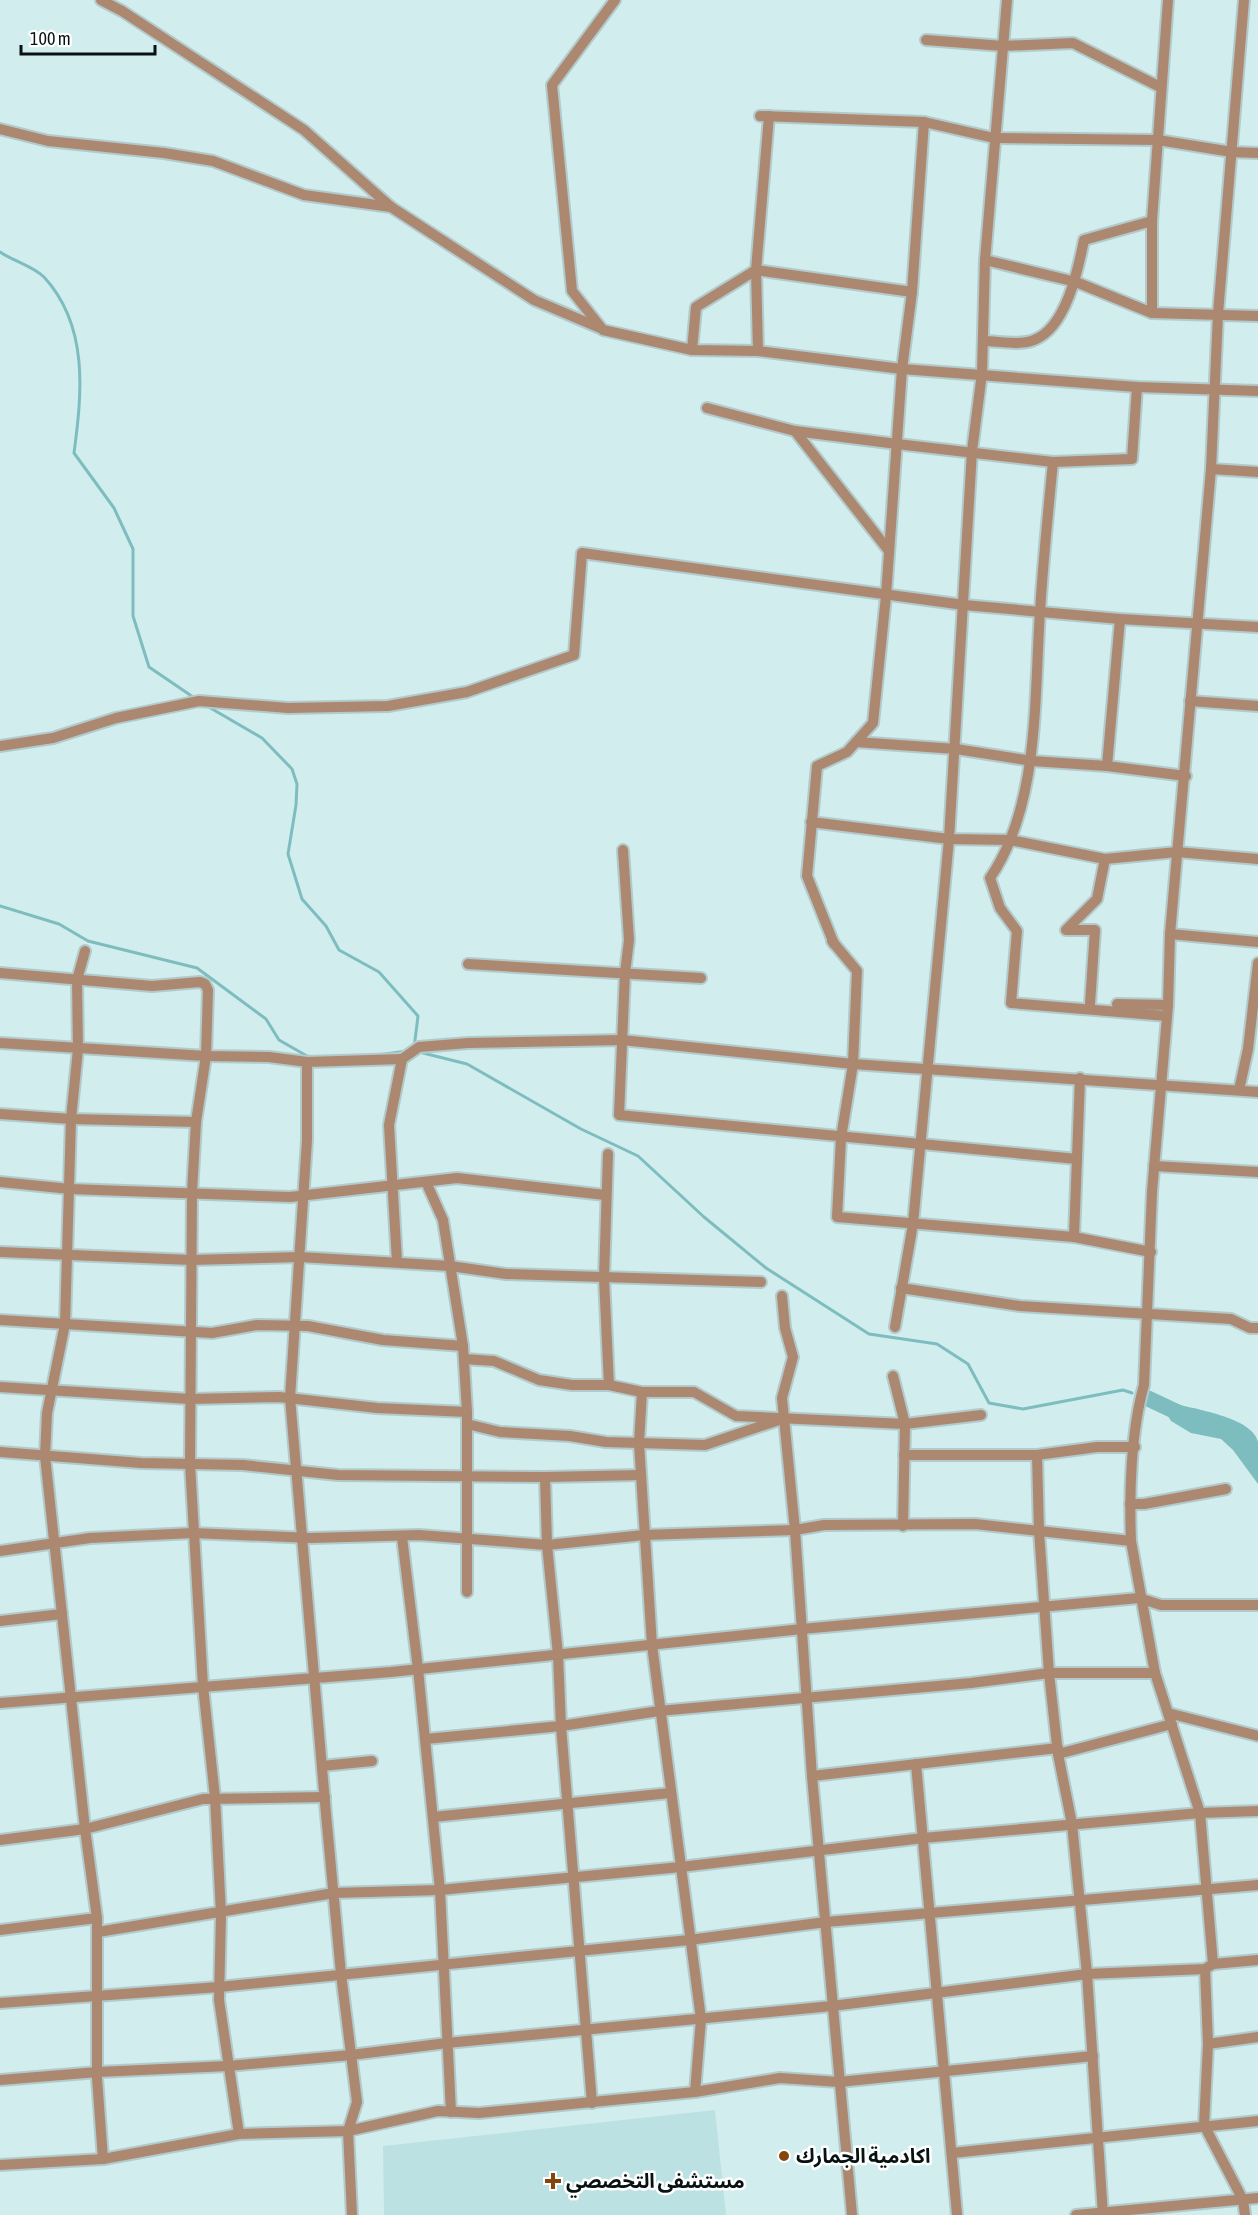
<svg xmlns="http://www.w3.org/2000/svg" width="1258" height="2215" font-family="'Asap Condensed','Noto Sans Arabic',sans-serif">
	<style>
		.built { fill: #bce1e2 }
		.water { fill: #7ebdbf }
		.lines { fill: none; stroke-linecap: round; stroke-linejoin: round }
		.stream { stroke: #7ebdbf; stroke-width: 3 }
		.river { stroke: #7ebdbf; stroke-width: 16 }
		.minor-casing { stroke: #b2cacb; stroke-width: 14 }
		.minor { stroke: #ac8870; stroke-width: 10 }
		.poi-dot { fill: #85450b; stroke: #fff; stroke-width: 2 }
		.labels { text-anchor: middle; stroke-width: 5; stroke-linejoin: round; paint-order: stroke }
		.poi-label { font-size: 20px; font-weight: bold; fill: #081212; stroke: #fff; text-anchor: start }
	</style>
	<rect width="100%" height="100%" fill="#d2edee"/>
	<polygon class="built" points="715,2110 726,2215 384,2215 383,2146"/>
	<path class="water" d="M 1172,1403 C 1193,1409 1253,1417 1258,1442 C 1258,1455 1258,1471 1258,1484 L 1233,1450 L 1221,1439 L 1191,1433 L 1171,1421 L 1161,1404 Z"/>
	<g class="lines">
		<g class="stream">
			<path d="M 0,252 C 13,261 33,266 44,277 C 89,326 82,393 74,453 L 114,508 L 133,549 L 133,616 L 149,667 L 196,699"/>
			<polyline points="207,706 262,738 292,769 297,784 296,805 288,854 302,899 326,926 339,950 379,972 418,1016 414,1048"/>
			<polyline points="0,906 59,924 88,941 197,968 266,1019 279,1040 307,1056 314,1057"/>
			<polyline points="419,1052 467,1064 581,1129 638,1156 704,1217 766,1268 869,1334 937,1344 968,1364 989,1403 1023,1409 1123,1390 1132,1393"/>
			<polyline points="378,1055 407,1051"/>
		</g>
		<polyline class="river" points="1147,1398 1181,1414"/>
		<g class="minor-casing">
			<g id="minor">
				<polyline points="101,0 122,11 304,130 391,207 534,300 600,328"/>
				<polyline points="615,0 552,85 572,291 603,330 692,350 758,351 902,369 1137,387 1258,391"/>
				<polyline points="926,40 1003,46 1073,43 1160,87"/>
				<polyline points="760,116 924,122 994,138 1158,140 1232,152 1258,153"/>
				<polyline points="0,129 48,141 164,153 213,161 304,195 391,207"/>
				<polyline points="985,260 1076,282 1152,313 1258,316"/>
				<polyline points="1152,313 1152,221 1168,0"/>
				<path d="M 984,341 C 998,341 1020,346 1034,340 C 1066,328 1078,270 1084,240 L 1152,221"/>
				<polyline points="692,350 696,307 756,270 912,292"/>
				<polyline points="758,351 756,270 769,116"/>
				<polyline points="707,408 795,431 897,444 1053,462 1132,459 1137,387"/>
				<polyline points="795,431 889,551"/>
				<path d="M 1053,462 C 1048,512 1043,562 1040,612 C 1034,697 1040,805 990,878 L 1000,908 L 1017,931 L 1011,1003 L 1167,1016"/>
				<polyline points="1211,469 1258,472"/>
				<polyline points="1190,701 1258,706"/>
				<polyline points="856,742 956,749 1032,761 1107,766 1186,776"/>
				<polyline points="0,746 53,738 116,718 199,701 288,708 388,706 467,692 574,655 582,553 964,605 1120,619 1258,627"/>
				<polyline points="1107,766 1120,619"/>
				<polyline points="811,822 949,839 1010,840 1105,859 1177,852 1258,859"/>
				<polyline points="623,850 629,940 625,973 619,1115 1077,1159"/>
				<polyline points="1170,934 1258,942"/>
				<polyline points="832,941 857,971 853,1064 841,1138 837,1217 1074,1237 1151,1252"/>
				<polyline points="834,944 807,876 817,766 847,752 873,723 886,596 902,369 912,292 924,122"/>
				<polyline points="85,951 77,980 78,1049 71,1119 65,1324 47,1413 45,1456 85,1829 97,1918 97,2078 103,2159"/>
				<polyline points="468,964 701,978"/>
				<polyline points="0,973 152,986 200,982 205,984 208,990 206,1056 196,1122 192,1192 190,1464 203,1686 215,1797 221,1914 219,2000 239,2134"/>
				<polyline points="1090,1004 1095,930 1066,930 1097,899 1105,859"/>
				<polyline points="1117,1004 1168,1005"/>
				<polyline points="0,1043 206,1056 269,1057 307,1062 402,1059"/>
				<polyline points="307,1062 307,1140 290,1398 326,1814 341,1974 357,2102 348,2131 352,2215"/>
				<polyline points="1239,1090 1248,1049 1258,963"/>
				<polyline points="0,1114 71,1119 196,1122"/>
				<polyline points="608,1154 604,1278 609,1385"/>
				<polyline points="1154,1166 1258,1172"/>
				<polyline points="0,1182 70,1189 290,1197 457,1178 605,1195"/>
				<polyline points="426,1182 443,1220 463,1346 467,1412 467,1592"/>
				<polyline points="1074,1237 1080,1078"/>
				<polyline points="0,1252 191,1260 300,1257 450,1266 506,1274 761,1282"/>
				<polyline points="397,1262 389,1125 402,1059 419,1047 468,1043 622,1040 853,1064 1258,1092"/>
				<polyline points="901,1288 1020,1306 1231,1319 1250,1328 1258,1328"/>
				<polyline points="782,1296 785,1328 793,1357 782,1398 795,1530 812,1776 852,2215"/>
				<polyline points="0,1320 212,1333 257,1325 308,1326 383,1340 463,1346"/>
				<polyline points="895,1327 913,1224 949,839 972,451 982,373 985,260 1007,0"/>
				<polyline points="464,1359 494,1361 539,1380 572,1385 609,1385 642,1392 694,1392 736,1416 905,1424 981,1415"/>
				<polyline points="893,1376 905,1424 903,1526"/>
				<polyline points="0,1387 190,1399 279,1397 377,1408 467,1412"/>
				<polyline points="642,1392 639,1443 652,1645 701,2019 695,2092"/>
				<polyline points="467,1424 500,1432 570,1436 606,1442 705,1445 779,1420"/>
				<polyline points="0,1452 141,1463 243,1465 338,1475 545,1477 641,1475"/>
				<polyline points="904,1455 1037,1455 1097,1447 1135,1447"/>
				<polyline points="1037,1455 1039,1531 1049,1673 1058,1754 1072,1824 1087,1974 1103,2215"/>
				<polyline points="545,1477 547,1545 558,1655 561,1726 592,2103"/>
				<polyline points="1130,1504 1144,1504 1226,1489"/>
				<polyline points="402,1537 418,1669 440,1890 451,2112"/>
				<polyline points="1131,1541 1155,1673 1200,1813 1213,1964"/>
				<path d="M 0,1551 L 90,1538 L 193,1533 L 311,1538 L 419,1535 L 547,1545 L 644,1535 L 795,1530 L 824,1525 L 975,1524 L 1131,1541 C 1129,1493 1131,1431 1144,1385 L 1152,1192 L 1168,1005 L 1170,934 L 1211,469 L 1218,314 L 1244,0"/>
				<polyline points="0,1621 62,1614"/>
				<polyline points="0,1703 391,1672 802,1629 1139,1598 1161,1605 1258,1605"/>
				<polyline points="1168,1713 1258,1736"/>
				<polyline points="426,1739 561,1726 659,1711 971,1683 1049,1673 1155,1673"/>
				<polyline points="1058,1754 1172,1724"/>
				<polyline points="916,1764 957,2215"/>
				<polyline points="322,1766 372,1761"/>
				<polyline points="812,1776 1058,1748"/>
				<polyline points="433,1817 670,1793"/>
				<polyline points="0,1840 85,1829 203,1799 325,1797"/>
				<polyline points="0,1930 97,1918"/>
				<polyline points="98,1932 334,1893 440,1890 681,1867 923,1838 1200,1813 1258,1811"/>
				<polyline points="1205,1969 1208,2044 1204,2125 1243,2200 1245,2215"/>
				<polyline points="0,2003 219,1987 689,1940 826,1922 1258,1885"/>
				<polyline points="1208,2044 1258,2037"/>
				<polyline points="0,2080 98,2072 228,2066 351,2055 447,2043 832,2006 1087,1974 1205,1969 1213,1964 1258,1960"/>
				<polyline points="952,2153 1258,2121"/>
				<polyline points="0,2165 103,2159 239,2134 348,2131 438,2111 479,2113 695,2092 780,2078 839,2082 1093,2056"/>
				<polyline points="1076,2215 1258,2198"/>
			</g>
		</g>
		<use href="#minor" class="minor"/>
	</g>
	<g class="poi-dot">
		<circle cx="784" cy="2156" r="6"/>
		<path d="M550 2172h6v6h6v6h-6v6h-6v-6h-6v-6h6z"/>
	</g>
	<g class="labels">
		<g class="poi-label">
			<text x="796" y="2163">اكادمية الجمارك</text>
			<text x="566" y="2188">مستشفى التخصصي</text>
		</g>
	</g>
	<path d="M21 45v9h134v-9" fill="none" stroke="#081212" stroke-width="3"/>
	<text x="30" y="45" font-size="18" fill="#081212" stroke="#ffffff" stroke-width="4.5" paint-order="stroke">100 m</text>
</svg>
